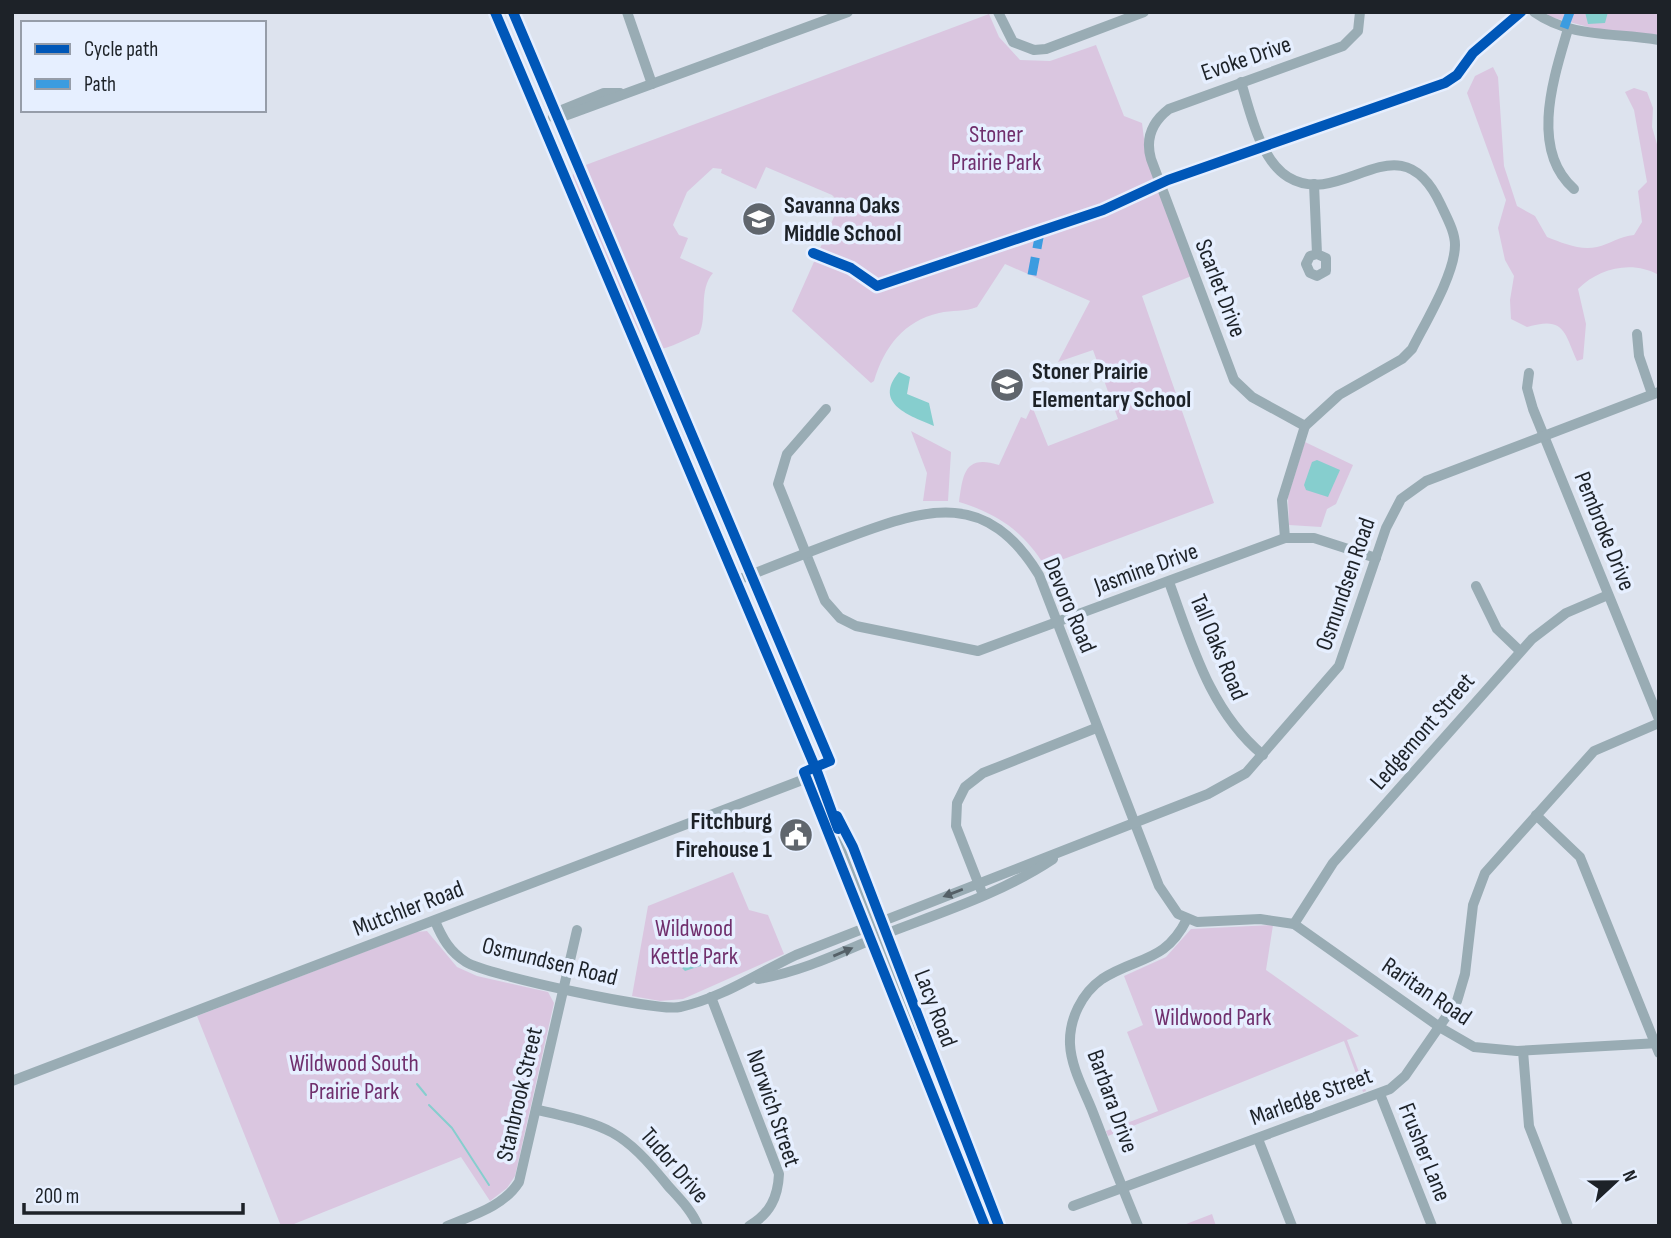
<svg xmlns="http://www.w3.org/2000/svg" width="1671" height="1238" font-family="'Sofia Sans Condensed',sans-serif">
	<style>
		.green { fill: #dac6e0 }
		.water { fill: #86cece }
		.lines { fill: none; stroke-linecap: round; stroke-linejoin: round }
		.stream { stroke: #86cece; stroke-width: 2 }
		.minor { stroke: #99acb4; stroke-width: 10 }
		.quiet { stroke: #3c9ce0; stroke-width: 9; stroke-dasharray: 18 9; stroke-linecap: butt }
		.cycleway-casing { stroke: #e6efff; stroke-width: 15 }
		.cycleway { stroke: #0057b8; stroke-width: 10 }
		.oneway { fill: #556067 }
		.labels { text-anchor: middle; stroke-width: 7; stroke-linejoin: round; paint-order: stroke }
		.street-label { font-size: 24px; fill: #1d2228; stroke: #e6efff }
		.park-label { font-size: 24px; fill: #702f6d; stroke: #e6efff }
		.poi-label { font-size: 24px; font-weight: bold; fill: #1d2228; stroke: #e6efff; text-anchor: start }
	</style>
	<rect width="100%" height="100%" fill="#dde3ee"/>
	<g class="green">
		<polygon points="1549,12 1659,12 1659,36 1596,29 1547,16"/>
		<path d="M 989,14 L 999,37 L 1020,60 L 1050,61 L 1096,45 L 1124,116 L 1142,123 L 1146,155 L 1194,275 L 1142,296 L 1214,503 L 1045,566 C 1023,531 998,514 959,502 C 963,475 964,454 999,465 L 1021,417 L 1026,419 L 1032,406 L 1048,446 L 1118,419 L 1093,350 L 1058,362 L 1090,301 L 1005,264 L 977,307 C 965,312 952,310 939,313 C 904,321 884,347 874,381 L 871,383 L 792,311 L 838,208 L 837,200 L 832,195 L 766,167 L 756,189 L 721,173 L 722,169 L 713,168 L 687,192 L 673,225 L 679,235 L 688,238 L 680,258 L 713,273 C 698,290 708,316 699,334 C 687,338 665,352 653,349 C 637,344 583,201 572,177 L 575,169 Z"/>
		<path d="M 1493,67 L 1498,77 L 1504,166 L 1517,206 L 1535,216 L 1547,237 C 1563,243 1580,251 1597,247 C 1610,244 1620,236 1634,235 L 1642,222 L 1638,191 L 1647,182 L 1634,110 L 1625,92 L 1634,88 L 1647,92 L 1653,108 L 1652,127 L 1659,151 L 1659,275 C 1632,260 1599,268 1578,289 L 1586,324 L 1583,359 L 1577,361 C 1564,331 1564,316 1527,327 L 1511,319 L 1510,300 L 1514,276 L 1505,260 L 1498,228 L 1506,200 L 1467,93 L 1475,76 Z"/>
		<polygon points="911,431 951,452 948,501 923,501 927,473"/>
		<polygon points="1305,442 1353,465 1336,504 1327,509 1321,527 1289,525 1288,497"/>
		<polygon points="733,872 749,910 768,915 784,954 683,999 660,1001 632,996 648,906"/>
		<polygon points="1273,925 1266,970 1359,1036 1347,1040 1366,1091 1363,1092 1344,1041 1108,1136 1106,1131 1158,1111 1127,1032 1143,1025 1124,976 1166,957 1191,929"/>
		<polygon points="427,931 457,967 477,976 548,992 554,1003 515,1176 507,1188 490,1201 461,1157 289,1226 281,1226 197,1016 416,932"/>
		<polygon points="1212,1214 1216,1226 1181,1226"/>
	</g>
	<g class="water">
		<polygon points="1585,12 1608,12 1605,23 1588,24"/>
		<path d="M 899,372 L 910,377 L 907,394 L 929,403 L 934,426 C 911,416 872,404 899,372 Z"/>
		<polygon points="1317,460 1340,470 1328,497 1306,490 1304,485 1312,462"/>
		<polygon points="720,951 725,958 685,971 682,968 697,957"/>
	</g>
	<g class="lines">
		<g class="stream">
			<polyline points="417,1084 426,1095"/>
			<polyline points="429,1105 452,1128 489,1185"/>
		</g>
		<g class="minor">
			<polyline points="495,12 818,774 911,1016 926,1042"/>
			<polyline points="627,12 652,84"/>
			<polyline points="998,12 1013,42 1034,50 1046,49 1144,12"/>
			<path d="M 1534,12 C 1572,39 1616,32 1659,40"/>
			<path d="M 1568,29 C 1554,77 1529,149 1574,189"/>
			<path d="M 1241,82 C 1250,111 1260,160 1288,177 C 1344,211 1399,115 1441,205 C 1447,218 1455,232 1455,245 C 1455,274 1425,323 1412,349 L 1402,359 L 1339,395 L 1305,426 L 1282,500 L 1285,538"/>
			<polyline points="562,110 604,93 620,93"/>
			<polyline points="553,117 559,118 848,12"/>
			<polyline points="1314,184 1317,254 1310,256 1306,264 1310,273 1317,276 1326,271 1326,258 1317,254"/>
			<polyline points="1637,334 1639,356 1652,394"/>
			<polyline points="1529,373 1527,388 1533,409 1659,719"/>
			<polyline points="826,409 787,454 778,484 825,601 840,618 856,626 978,651 1285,538 1314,538 1376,558"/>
			<path d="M 1305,426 L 1252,397 L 1234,380 L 1151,159 C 1145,138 1152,122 1169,109 L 1343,46 L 1358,31 L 1360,12"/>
			<path d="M 735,581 C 773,566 811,551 849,537 C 929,507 987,490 1039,575 L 1159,886 L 1178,914 L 1197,922 L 1260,919 L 1294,924 L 1441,1028 L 1474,1047 L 1517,1051 L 1659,1043"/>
			<path d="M 1169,582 C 1192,645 1210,711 1263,755"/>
			<polyline points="1476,586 1497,629 1520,651"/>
			<polyline points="1536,815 1580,857 1659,1053"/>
			<polyline points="842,825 853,847 890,946"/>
			<polyline points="981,890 956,826 957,803 965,787 983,773 1096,728"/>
			<path d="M 435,921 C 442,938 450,952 466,962 C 486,975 658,1012 680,1007 C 722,998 758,973 796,955 L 1208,794 L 1246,773 L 1339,666 L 1386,528 L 1401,499 L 1426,481 L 1659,392"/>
			<polyline points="1294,924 1333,863 1532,639 1566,613 1608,595"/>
			<path d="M 758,979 C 802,972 844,951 885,934 C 942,912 1002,893 1053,859"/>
			<path d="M 711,997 L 779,1174 C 778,1197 770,1214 749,1226"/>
			<polyline points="911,997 999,1226"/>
			<polyline points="1523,1051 1529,1126 1568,1226"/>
			<polyline points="12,1081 818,774"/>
			<polyline points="1380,1094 1432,1226"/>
			<path d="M 538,1110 C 609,1126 622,1129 669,1187 C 680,1199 692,1211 698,1226"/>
			<polyline points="1258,1139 1292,1226"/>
			<polyline points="1073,1206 1390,1089 1405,1076 1457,1001 1465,974 1473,905 1485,873 1594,751 1659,723"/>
			<path d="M 447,1226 C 473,1215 503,1207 519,1182 L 577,930"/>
			<path d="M 1138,1226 C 1122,1187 1107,1149 1092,1110 C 1084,1090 1071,1067 1070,1044 C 1069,1019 1082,993 1102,979 C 1138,956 1165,963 1187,919"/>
		</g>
		<g class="quiet">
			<polyline points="1564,28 1570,12"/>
			<polyline points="1032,275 1040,232"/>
		</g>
		<g class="cycleway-casing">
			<g id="cycleway">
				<polyline points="495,12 818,774 838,829"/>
				<polyline points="513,12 830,761 804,772 985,1226"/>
				<polyline points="813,253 851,268 877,286 1103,210 1168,180 1445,83 1457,75 1473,53 1521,12"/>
				<polyline points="837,816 853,847 999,1226"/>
			</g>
		</g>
		<use href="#cycleway" class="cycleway"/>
	</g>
	<defs><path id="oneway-solid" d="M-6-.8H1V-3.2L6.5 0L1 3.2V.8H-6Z" transform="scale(1.75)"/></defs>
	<g class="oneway">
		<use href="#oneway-solid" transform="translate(953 893) rotate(159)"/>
		<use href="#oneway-solid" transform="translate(843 952) rotate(-23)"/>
	</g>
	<defs>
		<g id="school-disc" transform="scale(1.75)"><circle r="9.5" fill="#60666d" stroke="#e6efff"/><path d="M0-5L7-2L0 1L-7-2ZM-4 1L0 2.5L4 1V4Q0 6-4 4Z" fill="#fff"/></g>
		<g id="civic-disc" transform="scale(1.75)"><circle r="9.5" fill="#60666d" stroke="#e6efff"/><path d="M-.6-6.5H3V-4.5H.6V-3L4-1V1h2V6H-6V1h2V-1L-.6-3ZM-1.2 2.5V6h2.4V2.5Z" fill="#fff"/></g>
	</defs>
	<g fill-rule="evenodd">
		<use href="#school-disc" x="759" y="219"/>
		<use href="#school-disc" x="1007" y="385"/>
		<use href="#civic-disc" x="796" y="835"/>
	</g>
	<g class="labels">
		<g class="street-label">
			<text transform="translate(1246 58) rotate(-19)" y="8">Evoke Drive</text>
			<text transform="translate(1221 288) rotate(69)" y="8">Scarlet Drive</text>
			<text transform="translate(1605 531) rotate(68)" y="8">Pembroke Drive</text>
			<text transform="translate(1146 568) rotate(-20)" y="8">Jasmine Drive</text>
			<text transform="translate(1345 584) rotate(-71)" y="8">Osmundsen Road</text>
			<text transform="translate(1070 605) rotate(67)" y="8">Devoro Road</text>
			<text transform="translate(1219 647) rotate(67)" y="8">Tall Oaks Road</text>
			<text transform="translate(1422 731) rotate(-49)" y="8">Ledgemont Street</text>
			<text transform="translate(408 908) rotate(-21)" y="8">Mutchler Road</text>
			<text transform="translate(550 961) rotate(14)" y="8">Osmundsen Road</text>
			<text transform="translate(1427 991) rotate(34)" y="8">Raritan Road</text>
			<text transform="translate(936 1008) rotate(69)" y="8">Lacy Road</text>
			<text transform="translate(519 1094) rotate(-77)" y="8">Stanbrook Street</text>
			<text transform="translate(1311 1096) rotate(-20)" y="8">Marledge Street</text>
			<text transform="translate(1113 1101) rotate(70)" y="8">Barbara Drive</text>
			<text transform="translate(774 1108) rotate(71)" y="8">Norwich Street</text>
			<text transform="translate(1425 1152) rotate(68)" y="8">Frusher Lane</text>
			<text transform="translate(675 1165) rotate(49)" y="8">Tudor Drive</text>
		</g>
		<g class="park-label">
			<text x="996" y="142">Stoner<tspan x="996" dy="28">Prairie Park</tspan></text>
			<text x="694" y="936">Wildwood<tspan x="694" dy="28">Kettle Park</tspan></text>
			<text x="1213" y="1025">Wildwood Park</text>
			<text x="354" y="1071">Wildwood South<tspan x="354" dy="28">Prairie Park</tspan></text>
		</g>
		<g class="poi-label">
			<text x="784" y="213">Savanna Oaks<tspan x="784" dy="28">Middle School</tspan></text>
			<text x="1032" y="379">Stoner Prairie<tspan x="1032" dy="28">Elementary School</tspan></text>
			<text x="772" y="829" text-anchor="end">Fitchburg<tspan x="772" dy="28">Firehouse 1</tspan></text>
		</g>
	</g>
	<rect width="1671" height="1238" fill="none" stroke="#1d2228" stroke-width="28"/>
	<rect x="21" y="21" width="245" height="91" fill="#e6efff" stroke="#969da9" stroke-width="2"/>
	<rect x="35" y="44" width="35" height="10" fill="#0057b8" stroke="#969da9" stroke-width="2"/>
	<text x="84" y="56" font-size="21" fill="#1d2228">Cycle path</text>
	<rect x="35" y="79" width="35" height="10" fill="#3c9ce0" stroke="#969da9" stroke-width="2"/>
	<text x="84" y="91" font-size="21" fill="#1d2228">Path</text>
	<g transform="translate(1615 1182) rotate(68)" stroke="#e6efff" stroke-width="5" paint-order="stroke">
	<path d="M0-5L12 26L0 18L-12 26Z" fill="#1d2228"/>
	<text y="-10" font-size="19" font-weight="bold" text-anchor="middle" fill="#1d2228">N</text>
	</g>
	<path d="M24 1203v10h219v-10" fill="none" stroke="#1d2228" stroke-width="3.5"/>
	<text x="35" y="1203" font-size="21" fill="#1d2228" stroke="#e6efff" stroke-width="5" paint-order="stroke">200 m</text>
</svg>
